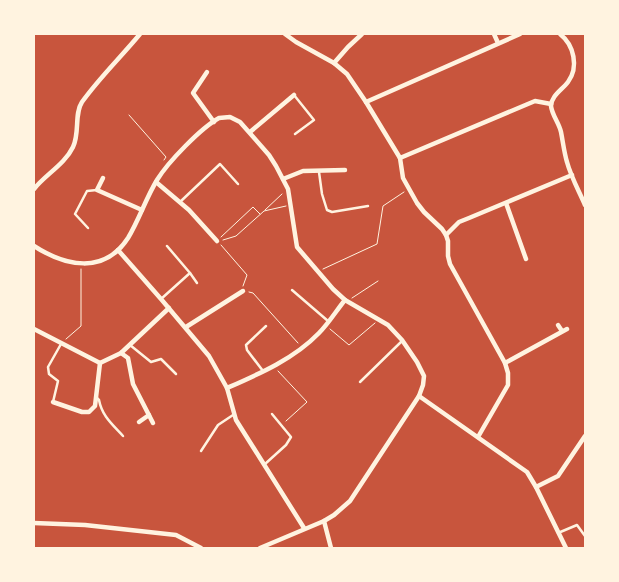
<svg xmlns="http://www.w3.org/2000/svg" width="619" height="582" font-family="Roboto,sans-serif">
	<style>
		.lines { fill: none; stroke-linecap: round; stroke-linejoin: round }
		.path { stroke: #fff3e0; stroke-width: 1 }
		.service { stroke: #fff3e0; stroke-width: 2.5 }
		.minor { stroke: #fff3e0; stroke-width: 4.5 }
	</style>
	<rect width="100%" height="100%" fill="#c8553d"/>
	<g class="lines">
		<g class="path">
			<polyline points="129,115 166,157 164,160"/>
			<polyline points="265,210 282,194"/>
			<polyline points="221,237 253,207 260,214"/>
			<polyline points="223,240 236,236 264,211 286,206"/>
			<polyline points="221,245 247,275 243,286"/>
			<polyline points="323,269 377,244 383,206 404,192"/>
			<polyline points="249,292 253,293 298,343"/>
			<polyline points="352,298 378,281"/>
			<polyline points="330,329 349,345 375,323"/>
			<polyline points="66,339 81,326 81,269"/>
			<polyline points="278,371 307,402 286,421"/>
		</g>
		<g class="service">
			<polyline points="294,95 314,120 295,134"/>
			<polyline points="319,172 322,194 327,210 332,212 368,206"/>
			<polyline points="180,202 220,164 238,184"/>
			<polyline points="88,228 75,214 87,191 97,190"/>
			<polyline points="190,273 197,283"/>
			<polyline points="292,290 328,321"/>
			<polyline points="161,299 190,273 167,246"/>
			<polyline points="130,345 151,362 161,359 176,374"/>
			<polyline points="263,371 247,350 246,345 266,326"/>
			<polyline points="360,382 402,341"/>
			<path d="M 97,398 L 99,400 C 102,416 112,424 123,436"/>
			<polyline points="53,402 58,381 49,374 48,367 61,344"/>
			<polyline points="201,451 218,425 233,415"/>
			<polyline points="265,464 286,445 291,437 272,414"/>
			<polyline points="558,533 577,525 585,536"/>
		</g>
		<g class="minor">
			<polyline points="285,34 296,42 334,63 347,74 366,102 400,158 403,178 417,203 424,212 442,229 446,235 448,241 448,256 450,264 505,363 508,373 508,385 478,437"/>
			<polyline points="494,34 498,43"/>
			<path d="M 560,34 C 574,45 579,67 568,82 C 562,90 551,96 551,106 C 552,115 559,123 561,132 C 563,142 564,152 567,162 C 571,177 579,191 585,205"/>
			<polyline points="334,63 348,47 362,34"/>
			<polyline points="207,72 193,93 214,122"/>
			<polyline points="366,102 520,34"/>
			<polyline points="250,132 294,95"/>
			<polyline points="400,158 535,101 551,104"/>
			<polyline points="103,178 97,190 142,210"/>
			<polyline points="283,179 303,171 345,170"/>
			<polyline points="156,182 189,210 217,241"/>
			<path d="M 34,189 C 45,175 65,164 73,147 C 80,133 74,114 82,102 C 100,77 121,57 140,34"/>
			<polyline points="506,203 526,259"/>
			<polyline points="446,235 459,222 469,218 572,175"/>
			<path d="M 34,246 C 65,266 104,275 128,238 C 139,220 146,198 157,180 C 168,162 201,128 219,118 L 230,117 L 240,122 L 269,155 L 276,166 L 288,189 L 297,247 L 333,289 L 345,300 L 388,325 L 402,340 L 417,362 L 424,376 L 423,385 L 419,396 L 350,501 L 334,515 L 324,521 L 260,548"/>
			<polyline points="118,250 161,299 209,356 227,388 236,420 304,528"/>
			<polyline points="558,325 562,331"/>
			<polyline points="186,327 243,291"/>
			<polyline points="34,329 100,363 121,353 169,308"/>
			<polyline points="121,353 128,358 133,384 153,423"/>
			<polyline points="505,363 567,329"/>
			<path d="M 227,388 C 259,374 294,359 319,333 C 329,323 336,311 345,300"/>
			<polyline points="419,396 527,472 536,487 566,548"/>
			<polyline points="53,402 82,412 89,412 95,406 100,363"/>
			<polyline points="139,422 149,415"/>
			<polyline points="536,487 558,476 585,436"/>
			<polyline points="324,521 331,548"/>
			<polyline points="34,523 85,525 176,535 201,548"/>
		</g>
	</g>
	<rect width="619" height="582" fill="none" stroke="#fff3e0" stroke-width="70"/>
</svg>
